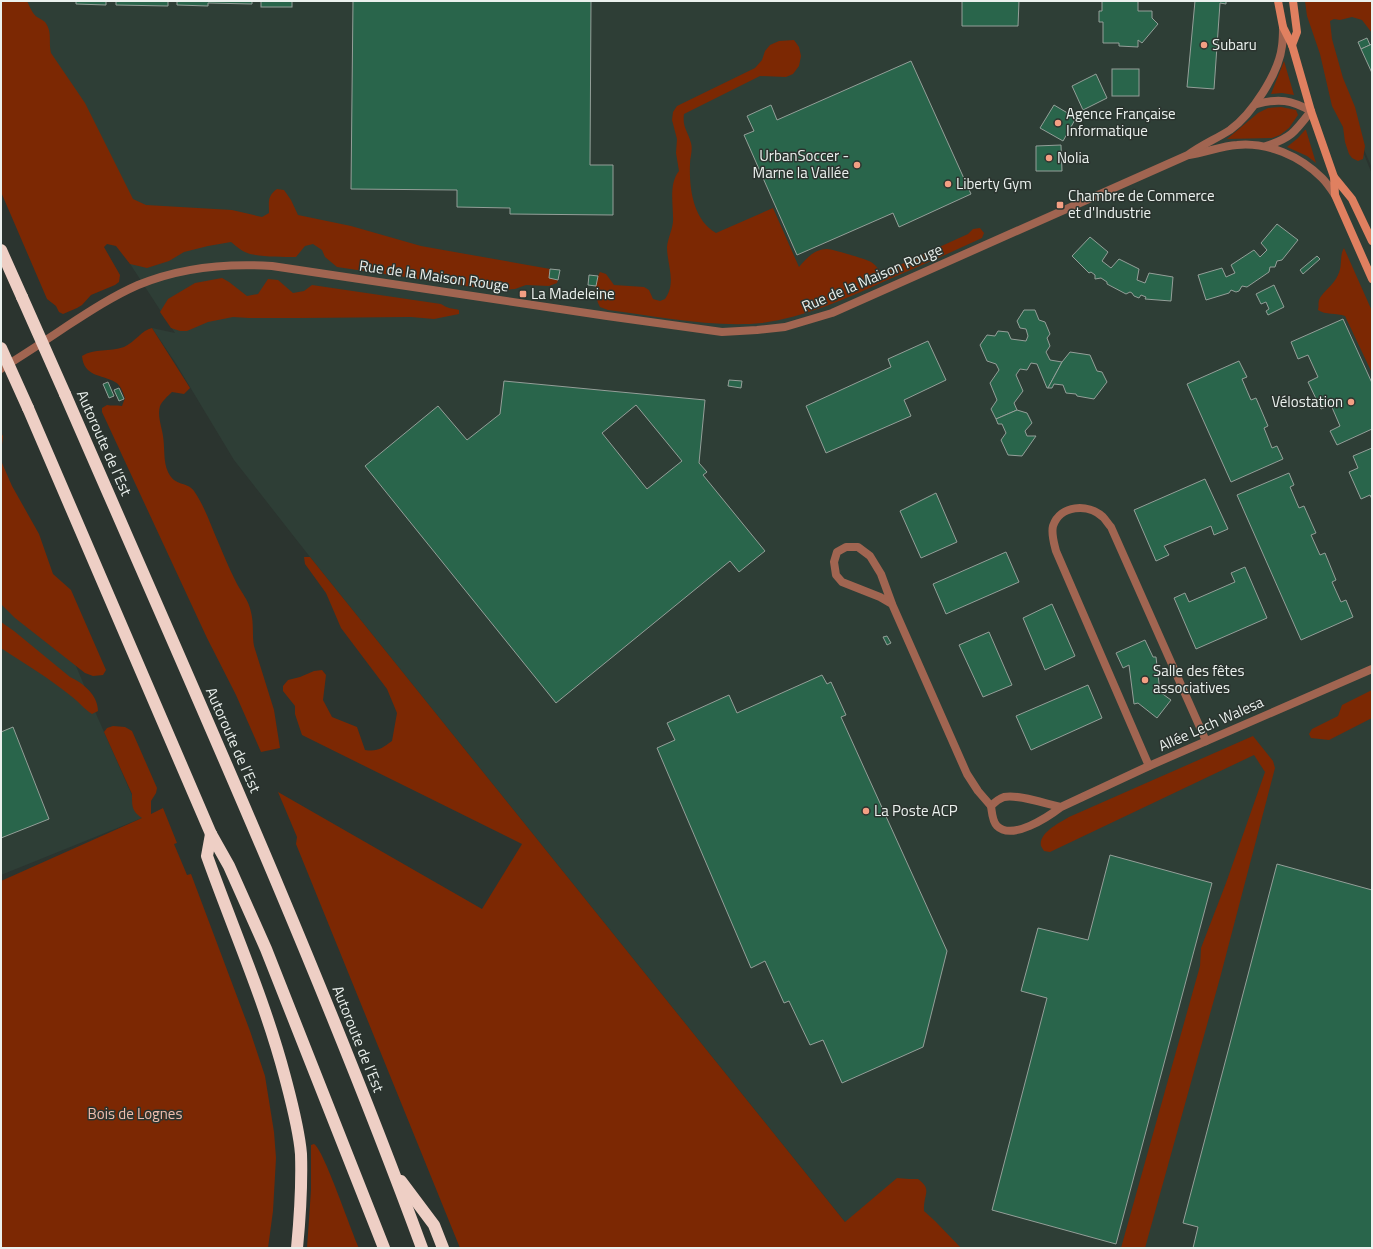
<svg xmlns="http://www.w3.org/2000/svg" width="1373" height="1249" font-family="'Titillium Web',sans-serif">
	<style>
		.built { fill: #2e3e36 }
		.green { fill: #7c2803 }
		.building { fill: #29654b; stroke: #949f99; fill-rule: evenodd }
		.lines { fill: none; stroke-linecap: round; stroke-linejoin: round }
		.minor { stroke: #a16551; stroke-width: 8 }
		.tertiary { stroke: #a16551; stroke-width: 8 }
		.secondary { stroke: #e08060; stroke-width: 8 }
		.motorway { stroke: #eecfc5; stroke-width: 12 }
		.motorway-bridge { stroke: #eecfc5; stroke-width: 12 }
		.poi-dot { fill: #f39f83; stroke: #2b342f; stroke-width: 1.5 }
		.labels { text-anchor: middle; stroke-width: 3; stroke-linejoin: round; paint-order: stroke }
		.poi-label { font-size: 15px; fill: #ebf1ee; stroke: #2b342f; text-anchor: start }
		.street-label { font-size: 15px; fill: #ebf1ee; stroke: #2b342f }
		.park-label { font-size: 15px; fill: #efbdac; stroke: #2b342f }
	</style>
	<rect width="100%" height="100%" fill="#2b342f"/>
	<g class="built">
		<polygon points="1,1 1317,1 1336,85 1372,174 1372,1248 929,1248 845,1222 310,557 234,460 175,362 152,328 175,333 112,236"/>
		<polygon points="1317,1 1372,1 1372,168 1354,127"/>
		<polygon points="1,487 97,716 142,818 1,875"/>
	</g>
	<g class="green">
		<path d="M 1,1 L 27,1 C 30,7 32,13 37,17 C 40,19 43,20 45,22 C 53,33 48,41 51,53 L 85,103 L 133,199 L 146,205 L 232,210 L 262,217 L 269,213 C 269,202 267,196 277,189 L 284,190 L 291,200 L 298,215 L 351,226 L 421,246 L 550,269 L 549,278 L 558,280 L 557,283 L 549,286 L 526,285 L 515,289 L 503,290 L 472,287 L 337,267 L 325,257 L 322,250 L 313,244 L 305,246 L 296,257 C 281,257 264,257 250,254 C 243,252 237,247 231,242 L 208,246 L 184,252 L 169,261 L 147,268 L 130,264 L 116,246 L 107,244 L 104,247 L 120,275 L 119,282 L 115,285 L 91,295 L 82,305 L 77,308 L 63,314 L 59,312 L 56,306 L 47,299 L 1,192 Z"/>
		<polygon points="1305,1 1372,1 1372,33 1362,20 1352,17 1340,20 1334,19 1330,21 1332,39 1343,78 1355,107 1365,146 1363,159 1358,161 1352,158 1349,154 1345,142 1343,127 1332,106 1320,54 1307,16"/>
		<path d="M 794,40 L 799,47 L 801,56 L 799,66 L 793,74 L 786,77 L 760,76 L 684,114 C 682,127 688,131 691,143 C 693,150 690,157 690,164 C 689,188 693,220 716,233 L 773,208 L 799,267 C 806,259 814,249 827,249 C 832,249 866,259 871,262 C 875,264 879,270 882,273 L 968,234 L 973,229 L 980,228 L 984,233 L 982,238 C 950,253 918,267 885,281 C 846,299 805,317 762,323 C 714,328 655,316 608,310 L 600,307 C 594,297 594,282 600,272 L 606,274 L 614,285 L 644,287 L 649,290 L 653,299 L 660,301 L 665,299 C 667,296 669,292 670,288 C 673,275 667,261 667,247 C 668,237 674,227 673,217 C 673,203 669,183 679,171 L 676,153 L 677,139 L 672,120 L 673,112 L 677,106 L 755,68 L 762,60 L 765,51 L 770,45 L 779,41 Z"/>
		<polygon points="1284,61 1294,95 1282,93 1271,94"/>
		<polygon points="1281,107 1296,110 1298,115 1289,128 1280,135 1272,138 1227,139 1258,113 1268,108"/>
		<polygon points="1305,130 1306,130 1316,163 1307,156 1287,147 1298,138"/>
		<path d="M 1344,248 L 1372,311 L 1372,373 L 1345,316 C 1337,313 1325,315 1318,310 C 1319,307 1318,303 1319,300 C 1322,292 1334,285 1338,275 C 1343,265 1339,256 1344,248 Z"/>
		<path d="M 222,278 L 229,282 L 247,296 L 258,294 L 268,279 L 278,280 L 293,293 L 304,291 L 312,285 L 441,304 C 448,309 452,308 459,310 L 459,314 L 434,319 L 411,317 L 300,318 L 249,318 L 233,317 L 208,322 L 187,331 L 180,331 L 171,328 L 160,312 L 168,299 L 195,283 Z"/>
		<path d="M 152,328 L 190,388 L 184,394 L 172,392 C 168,396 162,401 160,406 C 157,416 162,427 163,436 C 165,448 163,461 168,472 C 175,487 187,481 194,491 C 205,507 211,526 219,544 C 224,556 229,568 235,580 C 240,591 249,600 251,612 C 254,624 252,635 254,646 L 274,710 L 280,748 L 261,752 L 236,695 L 207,638 L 102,412 L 102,408 L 107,405 C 112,406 116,405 122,406 L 125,398 C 123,393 121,385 115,382 C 101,374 84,377 82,356 C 94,348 110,352 124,347 C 135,342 142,330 152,328 Z"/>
		<polygon points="1,433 3,436 1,453 2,463 12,486 39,534 53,574 71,590 106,670 103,675 93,676 85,673 15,618 1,604"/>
		<path d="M 304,557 L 310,557 L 845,1222 L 897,1178 L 909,1179 L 918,1179 C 933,1190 923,1194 924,1211 L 935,1221 L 961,1248 L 460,1248 L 296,844 L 297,837 L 278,792 L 482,909 L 522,844 L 302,735 L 295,714 L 295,706 L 283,691 L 283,686 L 288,680 L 300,677 L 314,671 L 322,670 L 326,675 L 323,700 L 332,717 L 357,727 L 365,750 C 378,752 382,748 392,741 L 397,713 L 387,689 L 341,628 L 326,593 L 305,564 Z"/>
		<path d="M 1,622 L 14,631 L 70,677 C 83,683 98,695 98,711 L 92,714 C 84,709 78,701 71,696 C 49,678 25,664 1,648 Z"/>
		<polygon points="1372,690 1372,718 1329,740 1311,738 1309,734 1312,729 1338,716 1342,705"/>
		<path d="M 113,726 L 125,727 L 132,731 L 157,788 L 156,793 L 151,801 L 151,814 L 163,808 L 177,843 L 174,844 L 187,875 L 191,874 L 250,1031 L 265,1076 L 274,1132 L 276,1158 L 273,1211 L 268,1248 L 1,1248 L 1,881 L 142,818 C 132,811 132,807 132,794 L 104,732 L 107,728 Z"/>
		<path d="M 1253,736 L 1273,761 L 1275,768 L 1220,978 L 1145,1248 L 1121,1248 L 1200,966 L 1201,948 L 1226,883 L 1265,772 L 1254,755 L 1050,852 L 1044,851 C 1043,849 1042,848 1041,846 C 1038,833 1061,822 1069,817 Z"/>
		<path d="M 314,1144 C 324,1150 351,1231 359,1248 L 307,1248 L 311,1190 L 311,1145 Z"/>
	</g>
	<g class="building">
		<polygon points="76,1 106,1 106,5 76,4"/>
		<polygon points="116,1 168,1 168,6 116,5"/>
		<polygon points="177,1 252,1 252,4 208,3 208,6 177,5"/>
		<rect x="261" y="1" width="31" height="6"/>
		<polygon points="353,1 591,1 590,165 613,165 613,215 510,214 510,208 457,207 457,190 351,189"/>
		<polygon points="962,1 1019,1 1018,26 962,26"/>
		<polygon points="1102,1 1138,1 1138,11 1152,11 1152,18 1158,24 1142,43 1138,40 1138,47 1119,46 1119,43 1103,43 1103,22 1099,22 1099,11 1102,11"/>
		<polygon points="1195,1 1226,1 1226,4 1220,3 1214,89 1187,87"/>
		<polygon points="1367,38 1370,45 1361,49 1358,42"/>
		<polygon points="1372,44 1372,73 1361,49"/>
		<polygon points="911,61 971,194 899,227 893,213 797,255 744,135 754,131 747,116 771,105 777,120"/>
		<rect x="1112" y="69" width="27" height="27"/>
		<polygon points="1096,74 1107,98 1083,110 1072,86"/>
		<polygon points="1054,105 1076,118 1063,141 1040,128"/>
		<polygon points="1061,145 1062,171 1036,171 1036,146"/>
		<polygon points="1277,224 1298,240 1282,260 1277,261 1275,267 1270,267 1269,272 1247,287 1242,286 1239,291 1236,292 1231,290 1229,293 1206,300 1198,275 1222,268 1226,277 1235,273 1231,265 1254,250 1260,257 1267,250 1261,243"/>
		<polygon points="1090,237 1108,252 1102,261 1111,268 1119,259 1139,269 1137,280 1145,283 1149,273 1173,277 1171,301 1145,299 1146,297 1141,295 1139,298 1134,296 1132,293 1130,292 1126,294 1107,284 1107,282 1101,278 1095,279 1095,275 1091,272 1089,273 1072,256"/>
		<polygon points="1317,256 1320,259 1303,274 1300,270"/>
		<polygon points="550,269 560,270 558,280 549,278"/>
		<polygon points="589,275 598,276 596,286 588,285"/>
		<polygon points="1274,285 1284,307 1268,315 1266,311 1269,309 1266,302 1261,304 1256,294"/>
		<polygon points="1024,310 1035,310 1039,320 1045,322 1050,334 1047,338 1050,346 1046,352 1050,360 1062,362 1048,388 1047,388 1037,364 1031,363 1027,370 1020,369 1016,375 1023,391 1014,403 1017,410 996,419 991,409 997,400 990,383 999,370 996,364 987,361 980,345 987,335 995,336 998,331 1008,332 1011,339 1026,341 1028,336 1026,329 1020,328 1017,321"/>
		<polygon points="1343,319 1372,383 1372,429 1337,445 1330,431 1340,426 1331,405 1321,409 1308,382 1318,377 1308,355 1298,359 1291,342"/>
		<polygon points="928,341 946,380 904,400 911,416 826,453 806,406 891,367 888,359"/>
		<polygon points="1070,352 1090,355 1097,371 1102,372 1107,382 1094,399 1077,396 1076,394 1066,393 1063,385 1054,384 1052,388 1048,388 1062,362"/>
		<polygon points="1239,361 1247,377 1242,379 1251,400 1256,398 1268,426 1264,428 1272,448 1277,446 1283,459 1231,482 1187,384"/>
		<polygon points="729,380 742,381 741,388 728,386"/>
		<path d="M 504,381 L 705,400 L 699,463 L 707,472 L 703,475 L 765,551 L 739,572 L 730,561 L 556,703 L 365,466 L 438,406 L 467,440 L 500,414 ZM 636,405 L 682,461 L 647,489 L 602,433 Z"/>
		<polygon points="108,382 114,396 109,398 103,384"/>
		<polygon points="119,388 124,399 119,401 114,390"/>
		<polygon points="1017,410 1027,413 1032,423 1025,431 1027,436 1036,436 1022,456 1008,455 1001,440 1006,433 1002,424 998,424 996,419"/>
		<polygon points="1372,448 1372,499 1370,495 1361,499 1349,472 1358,468 1353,456"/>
		<polygon points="1289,473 1294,485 1290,487 1299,508 1304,506 1316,533 1311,535 1320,555 1325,553 1336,580 1332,582 1341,602 1346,600 1353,617 1301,640 1237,495"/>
		<polygon points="1205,479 1228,529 1214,535 1211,526 1164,546 1169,555 1156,561 1134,510"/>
		<polygon points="936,493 957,542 921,558 900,511"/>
		<polygon points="1006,552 1019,582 946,614 933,584"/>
		<polygon points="1245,567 1267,618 1196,649 1174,598 1185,593 1189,602 1235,582 1231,573"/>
		<polygon points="1052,604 1075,656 1045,670 1023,618"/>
		<polygon points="989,632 1012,685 983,697 959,645"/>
		<polygon points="887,636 891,643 887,645 883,637"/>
		<polygon points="1145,640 1153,657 1156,657 1160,692 1171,700 1157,718 1138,703 1134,704 1129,665 1123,668 1116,653"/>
		<polygon points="822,675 827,684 831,682 846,715 841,717 947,951 923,1047 842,1083 823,1040 810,1045 789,1001 784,1003 765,961 751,968 657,748 675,740 667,723 729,695 737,713"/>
		<polygon points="1088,685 1102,718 1031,750 1016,716"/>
		<polygon points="13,727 49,819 1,838 1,732"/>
		<polygon points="1110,855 1212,883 1116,1244 992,1210 1047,998 1021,991 1038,928 1088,940"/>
		<polygon points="1277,864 1372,890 1372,1248 1193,1248 1198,1227 1183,1223"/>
	</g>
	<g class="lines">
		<g class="minor">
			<polyline points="892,604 880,597 842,582 836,575 834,562 837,552 846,547 858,547 870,556 881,574 892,604 967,774 978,791 991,806"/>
			<path d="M 1149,766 L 1056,551 C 1054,543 1051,534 1053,526 C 1060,505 1088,503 1103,517 C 1106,520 1108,524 1111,527 L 1206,741"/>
			<path d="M 1061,807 C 1046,804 1019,794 1004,797 C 998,799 995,802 991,806 C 992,812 992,821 997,826 C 1012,841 1048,817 1061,807 L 1149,766 L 1372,669"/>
		</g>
		<g class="tertiary">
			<path d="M 1257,104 C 1279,98 1291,100 1311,111 C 1295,132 1291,138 1266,146"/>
			<path d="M 1189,155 C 1205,153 1221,146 1237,145 C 1268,142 1300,156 1322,178 C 1327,183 1331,189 1335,195"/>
			<path d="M 1,369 C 23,355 45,341 67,326 C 90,311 113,296 138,285 C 181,267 226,263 272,266 L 607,316 L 722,332 L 757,330 L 785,327 L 832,313 L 1188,155 C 1201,145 1216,139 1230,130 C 1252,114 1279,73 1282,46 C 1283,39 1283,33 1283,27"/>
		</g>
		<g class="secondary">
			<polyline points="1278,1 1283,27 1292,45 1311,111 1334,177 1335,195 1372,279"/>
			<polyline points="1292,45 1297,32 1293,1"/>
			<polyline points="1334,177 1352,199 1372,241"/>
		</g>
		<g class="motorway">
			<polyline points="1,250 22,297"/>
			<path d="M 65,394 C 188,677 315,958 422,1248"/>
			<polyline points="28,408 211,834 229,866 266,949 384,1248"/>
			<path d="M 211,834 L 207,856 C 233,929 265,1001 285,1077 C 291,1100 299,1129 301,1154 C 302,1185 300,1217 297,1248"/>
			<polyline points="401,1181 434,1225 443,1248"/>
		</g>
		<g class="motorway-bridge">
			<polyline points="22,297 65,394"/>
			<polyline points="1,348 28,408"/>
		</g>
	</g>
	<g class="poi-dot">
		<circle cx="1204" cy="45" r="4"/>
		<circle cx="1058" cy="123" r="4"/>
		<circle cx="1049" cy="158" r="4"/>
		<circle cx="857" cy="165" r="4"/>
		<circle cx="948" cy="184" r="4"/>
		<rect x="1056" y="201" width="8" height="8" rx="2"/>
		<rect x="519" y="290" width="8" height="8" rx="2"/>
		<circle cx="1351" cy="402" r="4"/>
		<circle cx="1145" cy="680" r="4"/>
		<circle cx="866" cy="811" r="4"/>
	</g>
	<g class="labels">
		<g class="poi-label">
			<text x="1212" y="50">Subaru</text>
			<text x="1066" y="119">Agence Française<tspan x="1066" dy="17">Informatique</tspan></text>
			<text x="849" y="161" text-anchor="end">UrbanSoccer -<tspan x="849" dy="17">Marne la Vallée</tspan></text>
			<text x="1057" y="163">Nolia</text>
			<text x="956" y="189">Liberty Gym</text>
			<text x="1068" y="201">Chambre de Commerce<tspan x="1068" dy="17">et d'Industrie</tspan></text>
			<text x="531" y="299">La Madeleine</text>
			<text x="1343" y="407" text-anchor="end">Vélostation</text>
			<text x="1153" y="676">Salle des fêtes<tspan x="1153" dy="17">associatives</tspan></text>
			<text x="874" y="816">La Poste ACP</text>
		</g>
		<g class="street-label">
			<text transform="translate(434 276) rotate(8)" y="5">Rue de la Maison Rouge</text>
			<text transform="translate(872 278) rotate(-23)" y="5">Rue de la Maison Rouge</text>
			<text transform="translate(104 443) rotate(66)" y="5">Autoroute de l’Est</text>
			<text transform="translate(1211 724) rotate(-24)" y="5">Allée Lech Walesa</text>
			<text transform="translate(233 740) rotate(66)" y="5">Autoroute de l’Est</text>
			<text transform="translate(358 1039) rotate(68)" y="5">Autoroute de l’Est</text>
		</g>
		<g class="park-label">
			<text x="135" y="1119">Bois de Lognes</text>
		</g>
	</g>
	<rect width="1373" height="1249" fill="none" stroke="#ebf1ee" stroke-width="4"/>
</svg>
